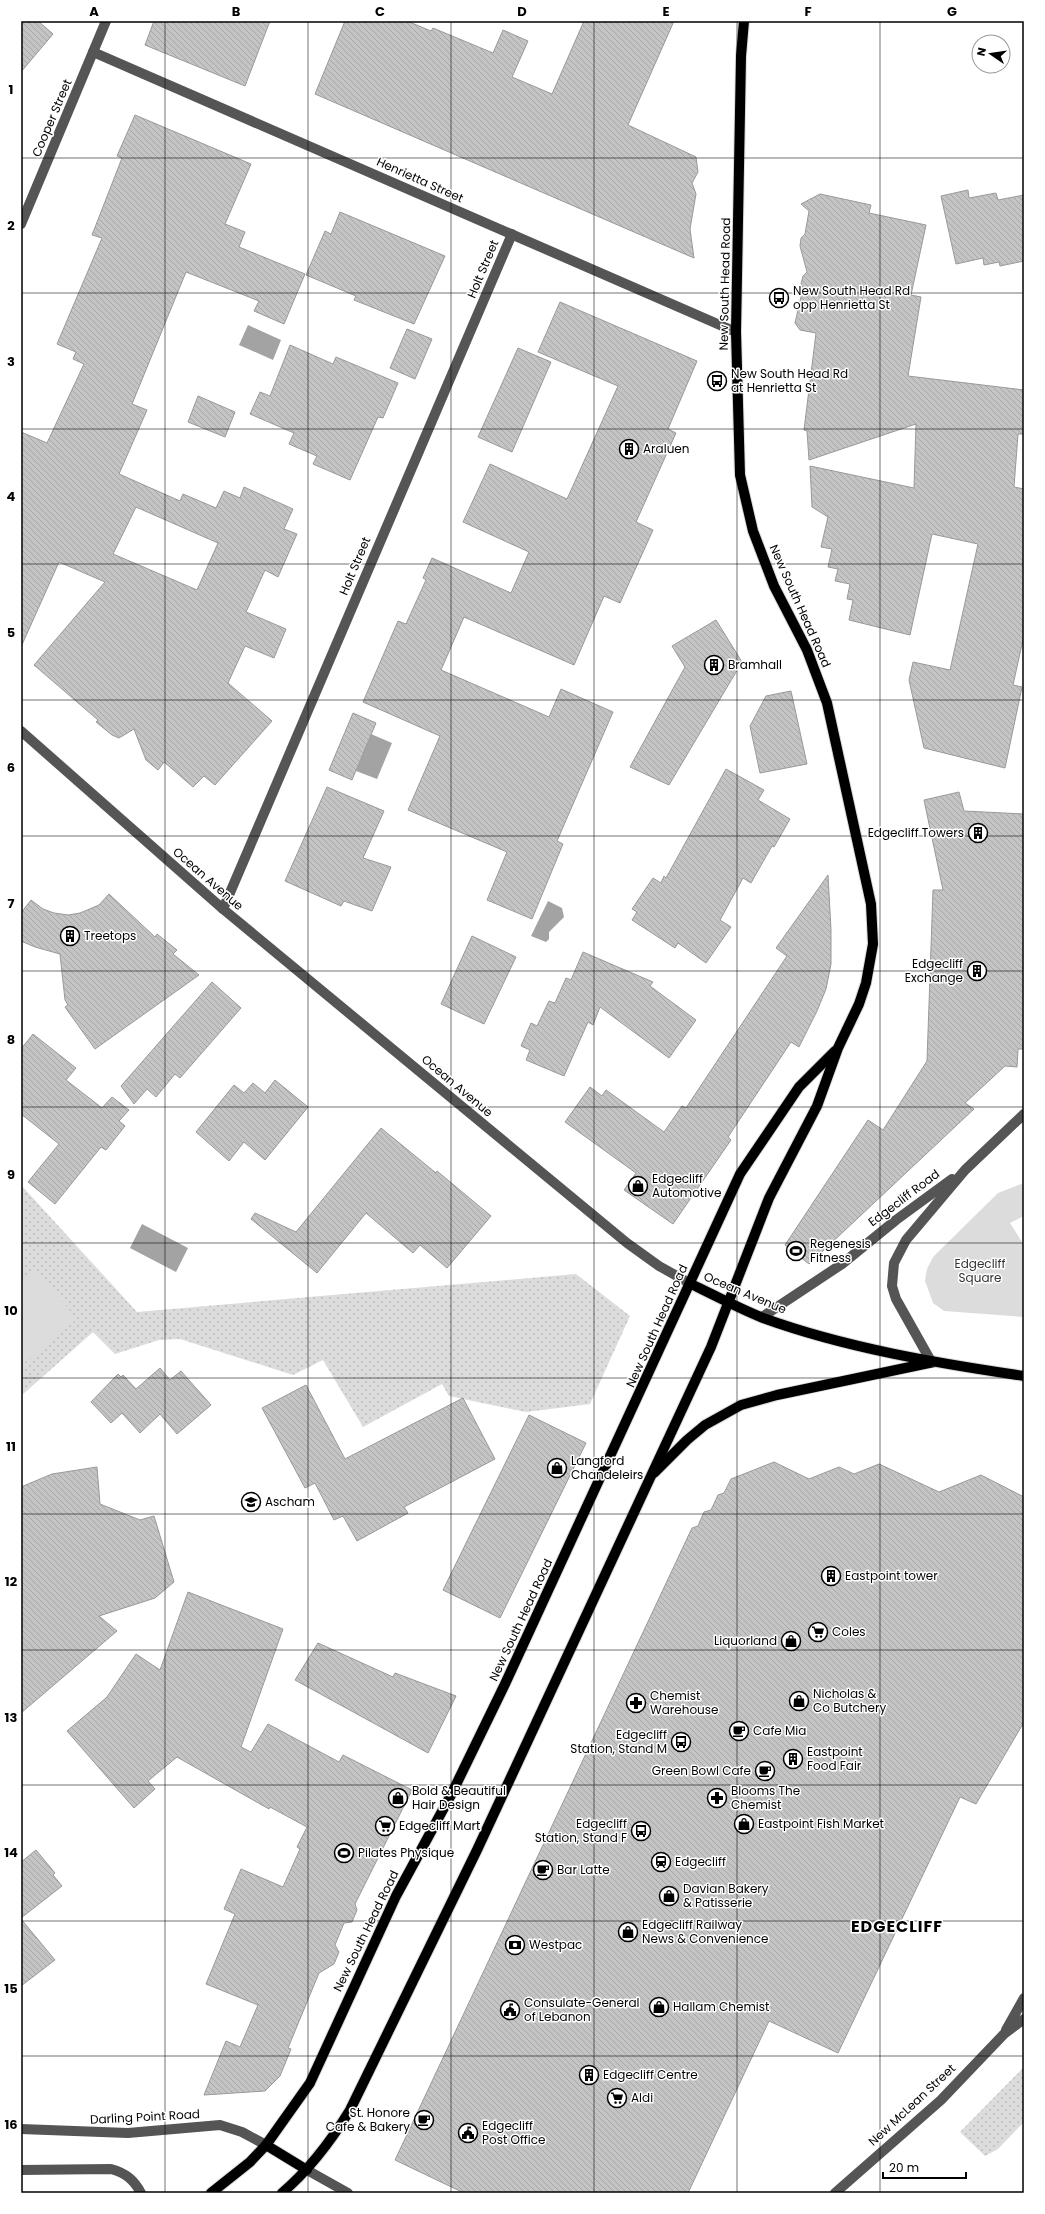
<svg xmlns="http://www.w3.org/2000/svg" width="1045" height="2214" font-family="Poppins,sans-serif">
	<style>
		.grass { fill: url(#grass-dots) }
		.park { fill: #dcdcdc }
		.water { fill: #a3a3a3 }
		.building { fill: url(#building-back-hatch); stroke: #999; fill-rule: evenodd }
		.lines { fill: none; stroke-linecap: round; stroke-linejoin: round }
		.major-casing { stroke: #dbdbdb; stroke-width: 12 }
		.minor { stroke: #555; stroke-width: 10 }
		.major { stroke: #000; stroke-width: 10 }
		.grid { fill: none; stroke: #000; stroke-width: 1; stroke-opacity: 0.55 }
		.labels { text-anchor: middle; stroke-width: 3; stroke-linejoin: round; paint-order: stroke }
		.street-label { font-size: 12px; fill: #000; stroke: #fff }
		.poi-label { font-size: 12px; fill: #000; stroke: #fff; text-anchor: start }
		.park-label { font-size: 12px; fill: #333; stroke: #fff }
		.district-label { font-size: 16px; font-weight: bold; letter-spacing: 1px; fill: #000; stroke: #fff }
		.neatline { fill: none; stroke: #000; stroke-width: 1.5 }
		.grid-label { font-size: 13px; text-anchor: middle; font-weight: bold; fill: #000 }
	</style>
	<defs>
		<pattern id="grass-dots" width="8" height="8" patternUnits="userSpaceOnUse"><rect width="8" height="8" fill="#dcdcdc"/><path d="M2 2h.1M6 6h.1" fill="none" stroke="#bbb" stroke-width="1.8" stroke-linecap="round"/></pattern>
		<pattern id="building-back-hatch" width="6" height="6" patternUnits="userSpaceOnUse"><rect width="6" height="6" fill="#c4c4c4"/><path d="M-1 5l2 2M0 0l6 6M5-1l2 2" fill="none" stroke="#a7a7a7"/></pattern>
	</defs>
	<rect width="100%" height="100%" fill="#fff"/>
	<g class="grass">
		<polygon points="21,1185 137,1312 576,1274 630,1316 590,1404 526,1412 449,1396 442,1384 363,1427 323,1360 293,1375 180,1339 159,1340 115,1354 93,1332 21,1396"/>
		<polygon points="1024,2067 1024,2122 998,2149 985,2156 960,2132"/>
	</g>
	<g class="park">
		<polygon points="1021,1184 1024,1185 1024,1216 1010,1223 1024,1245 1024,1317 944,1311 933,1303 925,1281 927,1269 933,1257 998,1193"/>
		<polygon points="35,1269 77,1319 21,1366 21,1281"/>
	</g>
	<g class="water">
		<polygon points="248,325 281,340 273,360 239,345"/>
		<polygon points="371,734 392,743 377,779 356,771"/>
		<polygon points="548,901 562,908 564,917 549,932 549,939 546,942 531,936"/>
		<polygon points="142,1224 188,1248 176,1272 130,1248"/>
	</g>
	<g class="building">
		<polygon points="21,21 38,21 53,34 21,72"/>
		<polygon points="154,21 270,21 245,86 145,45"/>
		<polygon points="345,21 407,21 431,31 433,28 493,53 503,30 528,41 512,77 552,94 584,21 674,21 628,125 696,157 698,172 692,183 696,194 690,229 694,258 315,94"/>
		<path d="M 135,115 L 251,164 L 225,224 L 245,232 L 239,247 L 305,274 L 284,324 L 254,311 L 259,301 L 186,272 L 132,404 L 147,410 L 119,474 L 180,501 L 183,494 L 216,508 L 224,491 L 240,498 L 244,487 L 293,509 L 284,529 L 297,534 L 278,577 L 265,570 L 246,612 L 286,629 L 274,658 L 245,646 L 228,683 L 272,721 L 215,785 L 204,776 L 193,787 L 164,762 L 158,770 L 146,760 L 134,729 L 119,738 L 112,735 L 96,722 L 98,720 L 34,665 L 105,582 L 59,562 L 21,647 L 21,432 L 47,443 L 84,364 L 73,359 L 76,352 L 57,344 L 102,238 L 92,235 L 122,158 L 117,156 ZM 136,507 L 218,543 L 197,590 L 113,554 Z"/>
		<polygon points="968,190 969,198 996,193 998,200 1024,195 1024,261 1000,266 999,262 984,265 983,258 956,264 941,196"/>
		<polygon points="820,194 871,205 869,213 926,225 911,295 921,297 908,376 1024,390 1024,434 1018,434 1014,487 1024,489 1024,635 1013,685 1022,687 1005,768 924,748 909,680 913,662 950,670 978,544 932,534 910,635 849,620 853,600 847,599 850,584 835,581 838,569 828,567 832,549 821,547 828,517 812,507 810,466 914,488 916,424 809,460 807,431 804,430 816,333 800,330 795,323 803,288 801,284 803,276 807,272 800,246 801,238 805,234 809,211 801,204"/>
		<polygon points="340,212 445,256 414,324 354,300 356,296 306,275 325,231 331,234"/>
		<polygon points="560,302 697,361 668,429 676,433 636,522 653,530 620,603 604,596 574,665 464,617 441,670 549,717 561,689 613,712 557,841 563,844 532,919 487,900 507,852 408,810 440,736 363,702 398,621 406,624 426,580 423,578 432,558 511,593 529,552 463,522 490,464 567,499 618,386 538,352"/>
		<polygon points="407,329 432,339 415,379 390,368"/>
		<polygon points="290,345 333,364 336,357 398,383 383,418 378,417 350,480 313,464 317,456 289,444 294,433 250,414 260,392 270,396"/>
		<polygon points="518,348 551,362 512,452 478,437"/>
		<polygon points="198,396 235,412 225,437 188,422"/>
		<polygon points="716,620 742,662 669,785 630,767 685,667 672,646"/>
		<polygon points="791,691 807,764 760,773 750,726 766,696"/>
		<polygon points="353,713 376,723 352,780 329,770"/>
		<polygon points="726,769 764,790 758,800 790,819 774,847 772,846 751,883 743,878 720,920 731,927 706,963 678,943 675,948 632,920 637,912 632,909 653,878 661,883 664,876 666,878"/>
		<polygon points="327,787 384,811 363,858 391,867 372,911 344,901 341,906 285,881"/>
		<polygon points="959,792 964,811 1024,814 1024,1049 1018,1049 1017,1067 1005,1066 965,1103 974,1109 809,1264 785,1245 868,1120 883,1130 927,1061 933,890 943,890 924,800"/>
		<polygon points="828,875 831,930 831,964 826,989 817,1011 799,1047 791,1042 728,1137 731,1140 673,1224 624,1190 636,1173 565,1122 590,1087 602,1096 606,1090 664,1132 682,1106 686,1108 787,956 776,948"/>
		<polygon points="109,894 155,937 157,934 177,950 173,954 199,975 95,1049 65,1007 68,1005 65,1000 60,954 35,947 21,941 21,913 31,900 43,909 54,913 68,915 80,913 99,905"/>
		<polygon points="472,936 516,957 484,1024 441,1004"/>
		<polygon points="583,952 653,982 650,986 696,1020 669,1058 600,1007 593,1025 588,1022 564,1076 526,1060 530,1050 521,1046 531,1023 537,1026 549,1001 555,1003 566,978 571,980"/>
		<polygon points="212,982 241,1008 180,1078 175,1074 156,1097 147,1089 134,1104 121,1086"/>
		<polygon points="33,1034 76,1068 66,1080 102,1108 112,1097 129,1110 119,1121 125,1126 106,1150 101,1147 55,1204 28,1182 59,1144 21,1114 21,1049"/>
		<polygon points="275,1080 308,1107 265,1160 244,1142 229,1161 196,1132 234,1085 244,1093 253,1083 265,1093"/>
		<polygon points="381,1128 436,1173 437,1171 491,1216 447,1268 420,1245 413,1253 366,1213 317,1273 251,1219 255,1213 296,1232"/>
		<polygon points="160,1368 170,1380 181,1371 211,1405 177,1434 160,1414 140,1433 122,1413 111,1423 91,1402 118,1374 121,1377 123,1375 136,1389"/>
		<polygon points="306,1385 345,1459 463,1398 495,1459 404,1507 408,1513 357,1541 343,1516 334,1520 315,1483 305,1488 262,1408"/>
		<polygon points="529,1415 586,1443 500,1618 443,1590"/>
		<polygon points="774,1462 809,1479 839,1467 854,1474 879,1464 939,1492 981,1475 1024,1497 1024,1722 976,1804 960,1797 838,2053 769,2021 688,2193 464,2193 395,2160 692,1528 698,1526 704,1512 711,1510 718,1495 724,1493 731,1479"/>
		<polygon points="97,1467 100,1504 140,1520 154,1516 174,1582 155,1598 99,1616 117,1631 21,1713 21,1487 52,1474"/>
		<polygon points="188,1592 283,1629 241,1747 251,1752 268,1724 339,1762 343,1755 412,1790 355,1904 357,1910 352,1922 344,1923 335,1945 339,1952 334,1964 319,1973 288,2048 291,2049 280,2076 265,2091 204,2095 226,2041 240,2047 258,2005 206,1984 235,1914 224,1909 241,1869 283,1887 300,1849 297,1847 307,1827 270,1807 269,1809 177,1757 148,1781 155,1789 134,1808 67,1731 107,1697 136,1654 160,1670"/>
		<polygon points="318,1643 393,1677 395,1673 456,1696 428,1753 295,1680"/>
		<polygon points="36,1850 55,1873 53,1875 62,1886 21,1918 21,1862"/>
		<polygon points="21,1919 55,1960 21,1986"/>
	</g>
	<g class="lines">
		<g class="major-casing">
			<g id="major">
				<path d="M 691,1284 C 714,1295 738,1308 763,1318 C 846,1348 936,1363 1024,1376"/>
				<polyline points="654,1473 687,1440 705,1425 741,1405 777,1395 929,1363"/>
				<polyline points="266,2145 307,2170"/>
				<polyline points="211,2193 250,2162 266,2145 310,2083 396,1896 452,1793 505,1684 740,1174 799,1087 835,1051"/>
				<path d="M 282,2193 C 310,2169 331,2141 350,2110 L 477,1850 L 711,1347 L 769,1198 L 817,1106 L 838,1048 L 859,1004 L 866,983 L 873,944 L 871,904 L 827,703 L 807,650 L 774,586 L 753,531 L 740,475 L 736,332 L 741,56 L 744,21"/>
			</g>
		</g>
		<g class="minor">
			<polyline points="93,52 736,332"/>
			<polyline points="21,224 106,21"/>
			<polyline points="21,731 223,909 627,1243 659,1266 691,1284"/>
			<polyline points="223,909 512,234"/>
			<polyline points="762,1317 842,1264 896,1220 952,1179"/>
			<polyline points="932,1363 896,1299 892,1286 894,1263 906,1240 965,1170 1024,1114"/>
			<polyline points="1006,2030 1024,1998"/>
			<polyline points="21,2129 128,2133 220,2125 242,2132 266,2145"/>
			<path d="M 21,2170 L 111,2169 C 126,2173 134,2180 141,2193"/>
			<polyline points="307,2170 348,2193"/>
			<polyline points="835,2193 941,2100 1004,2034 1024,2019"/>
		</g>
		<use href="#major" class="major"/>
	</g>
	<path class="grid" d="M 165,21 L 165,2193M 308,21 L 308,2193M 451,21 L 451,2193M 594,21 L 594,2193M 737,21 L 737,2193M 880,21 L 880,2193M 21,158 L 1024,158M 21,293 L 1024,293M 21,429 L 1024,429M 21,564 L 1024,564M 21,700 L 1024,700M 21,836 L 1024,836M 21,971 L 1024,971M 21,1107 L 1024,1107M 21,1243 L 1024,1243M 21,1378 L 1024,1378M 21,1514 L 1024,1514M 21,1650 L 1024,1650M 21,1785 L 1024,1785M 21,1921 L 1024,1921M 21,2056 L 1024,2056"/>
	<defs>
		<g id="bus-ring" transform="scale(1)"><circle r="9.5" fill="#fff" stroke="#000" stroke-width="1.5"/><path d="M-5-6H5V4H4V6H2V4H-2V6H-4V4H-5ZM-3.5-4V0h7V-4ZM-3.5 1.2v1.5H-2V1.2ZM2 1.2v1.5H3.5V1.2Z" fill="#000"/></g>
		<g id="building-ring" transform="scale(1)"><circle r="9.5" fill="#fff" stroke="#000" stroke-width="1.5"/><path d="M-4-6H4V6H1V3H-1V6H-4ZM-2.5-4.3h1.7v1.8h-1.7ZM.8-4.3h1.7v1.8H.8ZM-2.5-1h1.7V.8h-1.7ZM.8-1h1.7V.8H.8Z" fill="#000"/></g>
		<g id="shop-ring" transform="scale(1)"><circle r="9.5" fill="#fff" stroke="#000" stroke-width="1.5"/><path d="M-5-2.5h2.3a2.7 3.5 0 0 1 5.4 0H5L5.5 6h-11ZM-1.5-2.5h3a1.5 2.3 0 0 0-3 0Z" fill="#000"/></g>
		<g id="stadium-ring" transform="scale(1)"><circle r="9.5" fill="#fff" stroke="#000" stroke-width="1.5"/><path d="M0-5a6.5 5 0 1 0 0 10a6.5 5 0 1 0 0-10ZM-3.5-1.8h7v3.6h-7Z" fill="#000"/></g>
		<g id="school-ring" transform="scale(1)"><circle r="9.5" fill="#fff" stroke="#000" stroke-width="1.5"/><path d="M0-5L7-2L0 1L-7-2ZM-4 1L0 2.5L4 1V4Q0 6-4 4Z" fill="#000"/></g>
		<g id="supermarket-ring" transform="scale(1)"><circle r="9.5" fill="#fff" stroke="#000" stroke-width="1.5"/><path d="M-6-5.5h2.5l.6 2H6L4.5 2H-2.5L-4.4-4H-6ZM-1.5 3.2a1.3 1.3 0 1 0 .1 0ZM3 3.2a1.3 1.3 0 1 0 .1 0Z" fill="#000"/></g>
		<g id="pharmacy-ring" transform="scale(1)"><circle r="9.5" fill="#fff" stroke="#000" stroke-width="1.5"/><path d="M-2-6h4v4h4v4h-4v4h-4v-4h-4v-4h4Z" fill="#000"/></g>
		<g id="cafe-ring" transform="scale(1)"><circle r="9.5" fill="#fff" stroke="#000" stroke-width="1.5"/><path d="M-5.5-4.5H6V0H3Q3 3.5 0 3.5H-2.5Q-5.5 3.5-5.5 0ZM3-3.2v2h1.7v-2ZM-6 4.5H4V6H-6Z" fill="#000"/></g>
		<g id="station-ring" transform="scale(1)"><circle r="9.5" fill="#fff" stroke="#000" stroke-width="1.5"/><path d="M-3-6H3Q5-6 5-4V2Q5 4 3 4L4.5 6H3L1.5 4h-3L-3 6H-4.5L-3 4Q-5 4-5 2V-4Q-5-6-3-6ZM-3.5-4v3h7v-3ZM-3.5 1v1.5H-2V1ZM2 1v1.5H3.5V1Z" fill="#000"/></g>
		<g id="bank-ring" transform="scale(1)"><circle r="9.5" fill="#fff" stroke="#000" stroke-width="1.5"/><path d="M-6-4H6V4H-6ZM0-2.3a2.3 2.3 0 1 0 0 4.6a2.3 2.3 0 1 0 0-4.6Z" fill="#000"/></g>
		<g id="civic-ring" transform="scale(1)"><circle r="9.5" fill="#fff" stroke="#000" stroke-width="1.5"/><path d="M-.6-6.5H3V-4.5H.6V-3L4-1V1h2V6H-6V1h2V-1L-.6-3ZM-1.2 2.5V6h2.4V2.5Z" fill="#000"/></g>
	</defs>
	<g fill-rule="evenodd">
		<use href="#bus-ring" x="779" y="298"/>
		<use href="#bus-ring" x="717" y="381"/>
		<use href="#building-ring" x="629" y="449"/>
		<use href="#building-ring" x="714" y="665"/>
		<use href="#building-ring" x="978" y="833"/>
		<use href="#building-ring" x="70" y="936"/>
		<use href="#building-ring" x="977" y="971"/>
		<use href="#shop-ring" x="638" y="1186"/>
		<use href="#stadium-ring" x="796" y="1251"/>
		<use href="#shop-ring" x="557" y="1468"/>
		<use href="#school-ring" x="251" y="1502"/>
		<use href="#building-ring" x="831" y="1576"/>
		<use href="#supermarket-ring" x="818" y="1632"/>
		<use href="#shop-ring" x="791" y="1641"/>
		<use href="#shop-ring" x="799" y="1701"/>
		<use href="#pharmacy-ring" x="636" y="1703"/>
		<use href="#cafe-ring" x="739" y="1731"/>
		<use href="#bus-ring" x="681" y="1742"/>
		<use href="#building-ring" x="793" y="1759"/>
		<use href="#cafe-ring" x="765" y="1771"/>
		<use href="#shop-ring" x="398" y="1798"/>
		<use href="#pharmacy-ring" x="717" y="1798"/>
		<use href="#shop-ring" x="744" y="1824"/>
		<use href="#supermarket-ring" x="385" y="1826"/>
		<use href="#bus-ring" x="641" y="1831"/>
		<use href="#stadium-ring" x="344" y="1853"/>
		<use href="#station-ring" x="661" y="1862"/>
		<use href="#cafe-ring" x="543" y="1870"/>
		<use href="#shop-ring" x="669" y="1896"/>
		<use href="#shop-ring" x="628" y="1932"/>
		<use href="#bank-ring" x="515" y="1945"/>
		<use href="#shop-ring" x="659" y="2007"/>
		<use href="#civic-ring" x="510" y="2010"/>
		<use href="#building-ring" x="589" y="2075"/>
		<use href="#supermarket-ring" x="617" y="2098"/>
		<use href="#cafe-ring" x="424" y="2120"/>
		<use href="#civic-ring" x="468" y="2133"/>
	</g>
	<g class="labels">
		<g class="street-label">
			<text transform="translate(52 118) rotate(-67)" y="4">Cooper Street</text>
			<text transform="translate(420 180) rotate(24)" y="4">Henrietta Street</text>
			<text transform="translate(483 269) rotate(-67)" y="4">Holt Street</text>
			<text transform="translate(725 284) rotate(-89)" y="4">New South Head Road</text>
			<text transform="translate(355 566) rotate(-67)" y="4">Holt Street</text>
			<text transform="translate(800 606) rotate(66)" y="4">New South Head Road</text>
			<text transform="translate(208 879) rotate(41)" y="4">Ocean Avenue</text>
			<text transform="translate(457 1086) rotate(40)" y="4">Ocean Avenue</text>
			<text transform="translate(904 1198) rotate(-37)" y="4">Edgecliff Road</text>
			<text transform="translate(745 1293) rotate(23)" y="4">Ocean Avenue</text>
			<text transform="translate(657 1326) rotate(-66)" y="4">New South Head Road</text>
			<text transform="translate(521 1620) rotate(-65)" y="4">New South Head Road</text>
			<text transform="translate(366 1931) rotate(-64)" y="4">New South Head Road</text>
			<text transform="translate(912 2105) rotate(-43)" y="4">New McLean Street</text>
			<text transform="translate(145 2117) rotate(-3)" y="4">Darling Point Road</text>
		</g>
		<g class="poi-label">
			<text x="793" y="295">New South Head Rd<tspan x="793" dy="14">opp Henrietta St</tspan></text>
			<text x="731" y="378">New South Head Rd<tspan x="731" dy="14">at Henrietta St</tspan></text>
			<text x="643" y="453">Araluen</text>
			<text x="728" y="669">Bramhall</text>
			<text x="964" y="837" text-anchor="end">Edgecliff Towers</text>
			<text x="84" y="940">Treetops</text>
			<text x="963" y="968" text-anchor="end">Edgecliff<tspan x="963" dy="14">Exchange</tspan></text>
			<text x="652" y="1183">Edgecliff<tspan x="652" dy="14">Automotive</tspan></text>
			<text x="810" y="1248">Regenesis<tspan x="810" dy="14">Fitness</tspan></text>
			<text x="571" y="1465">Langford<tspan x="571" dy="14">Chandeleirs</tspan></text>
			<text x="265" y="1506">Ascham</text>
			<text x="845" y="1580">Eastpoint tower</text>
			<text x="832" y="1636">Coles</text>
			<text x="777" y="1645" text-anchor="end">Liquorland</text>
			<text x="813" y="1698">Nicholas &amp;<tspan x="813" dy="14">Co Butchery</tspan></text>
			<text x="650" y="1700">Chemist<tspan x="650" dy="14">Warehouse</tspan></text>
			<text x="753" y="1735">Cafe Mia</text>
			<text x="667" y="1739" text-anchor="end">Edgecliff<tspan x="667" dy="14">Station, Stand M</tspan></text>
			<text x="807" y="1756">Eastpoint<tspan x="807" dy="14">Food Fair</tspan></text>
			<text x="751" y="1775" text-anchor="end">Green Bowl Cafe</text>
			<text x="412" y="1795">Bold &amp; Beautiful<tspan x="412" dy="14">Hair Design</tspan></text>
			<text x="731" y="1795">Blooms The<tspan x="731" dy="14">Chemist</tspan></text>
			<text x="627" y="1828" text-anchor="end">Edgecliff<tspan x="627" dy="14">Station, Stand F</tspan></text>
			<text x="758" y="1828">Eastpoint Fish Market</text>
			<text x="399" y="1830">Edgecliff Mart</text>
			<text x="358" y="1857">Pilates Physique</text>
			<text x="675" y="1866">Edgecliff</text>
			<text x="557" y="1874">Bar Latte</text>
			<text x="683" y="1893">Davian Bakery<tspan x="683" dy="14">&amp; Patisserie</tspan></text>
			<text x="642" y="1929">Edgecliff Railway<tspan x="642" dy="14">News &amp; Convenience</tspan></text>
			<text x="529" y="1949">Westpac</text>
			<text x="524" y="2007">Consulate-General<tspan x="524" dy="14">of Lebanon</tspan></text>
			<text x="673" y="2011">Hallam Chemist</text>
			<text x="603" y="2079">Edgecliff Centre</text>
			<text x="631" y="2102">Aldi</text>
			<text x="410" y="2117" text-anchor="end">St. Honore<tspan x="410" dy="14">Cafe &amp; Bakery</tspan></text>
			<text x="482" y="2130">Edgecliff<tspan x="482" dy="14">Post Office</tspan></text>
		</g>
		<g class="park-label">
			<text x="980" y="1268">Edgecliff<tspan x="980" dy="14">Square</tspan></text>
		</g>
		<g class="district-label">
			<text x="897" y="1932">EDGECLIFF</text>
		</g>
	</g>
	<rect width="1045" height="2214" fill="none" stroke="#ffffff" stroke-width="44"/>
	<g transform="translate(991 54) rotate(283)"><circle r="19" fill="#ffffff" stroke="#999999"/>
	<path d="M0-3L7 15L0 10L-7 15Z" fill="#000000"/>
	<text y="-6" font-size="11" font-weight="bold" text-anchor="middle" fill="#000000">N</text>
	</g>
	<path d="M883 2172v6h83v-6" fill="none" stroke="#000000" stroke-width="2"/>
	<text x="889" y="2172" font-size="12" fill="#000000" stroke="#ffffff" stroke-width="3" paint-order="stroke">20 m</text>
	<rect x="22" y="22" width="1001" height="2170" class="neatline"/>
	<g class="grid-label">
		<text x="94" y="16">A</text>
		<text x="236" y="16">B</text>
		<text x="380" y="16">C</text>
		<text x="522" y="16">D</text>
		<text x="666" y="16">E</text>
		<text x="808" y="16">F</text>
		<text x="952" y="16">G</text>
		<text x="11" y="94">1</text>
		<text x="11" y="230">2</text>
		<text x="11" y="366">3</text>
		<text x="11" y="501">4</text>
		<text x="11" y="637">5</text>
		<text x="11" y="772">6</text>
		<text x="11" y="908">7</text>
		<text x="11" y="1044">8</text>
		<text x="11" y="1179">9</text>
		<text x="11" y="1315">10</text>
		<text x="11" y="1451">11</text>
		<text x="11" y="1586">12</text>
		<text x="11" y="1722">13</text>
		<text x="11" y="1857">14</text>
		<text x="11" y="1993">15</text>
		<text x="11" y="2129">16</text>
	</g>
</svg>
